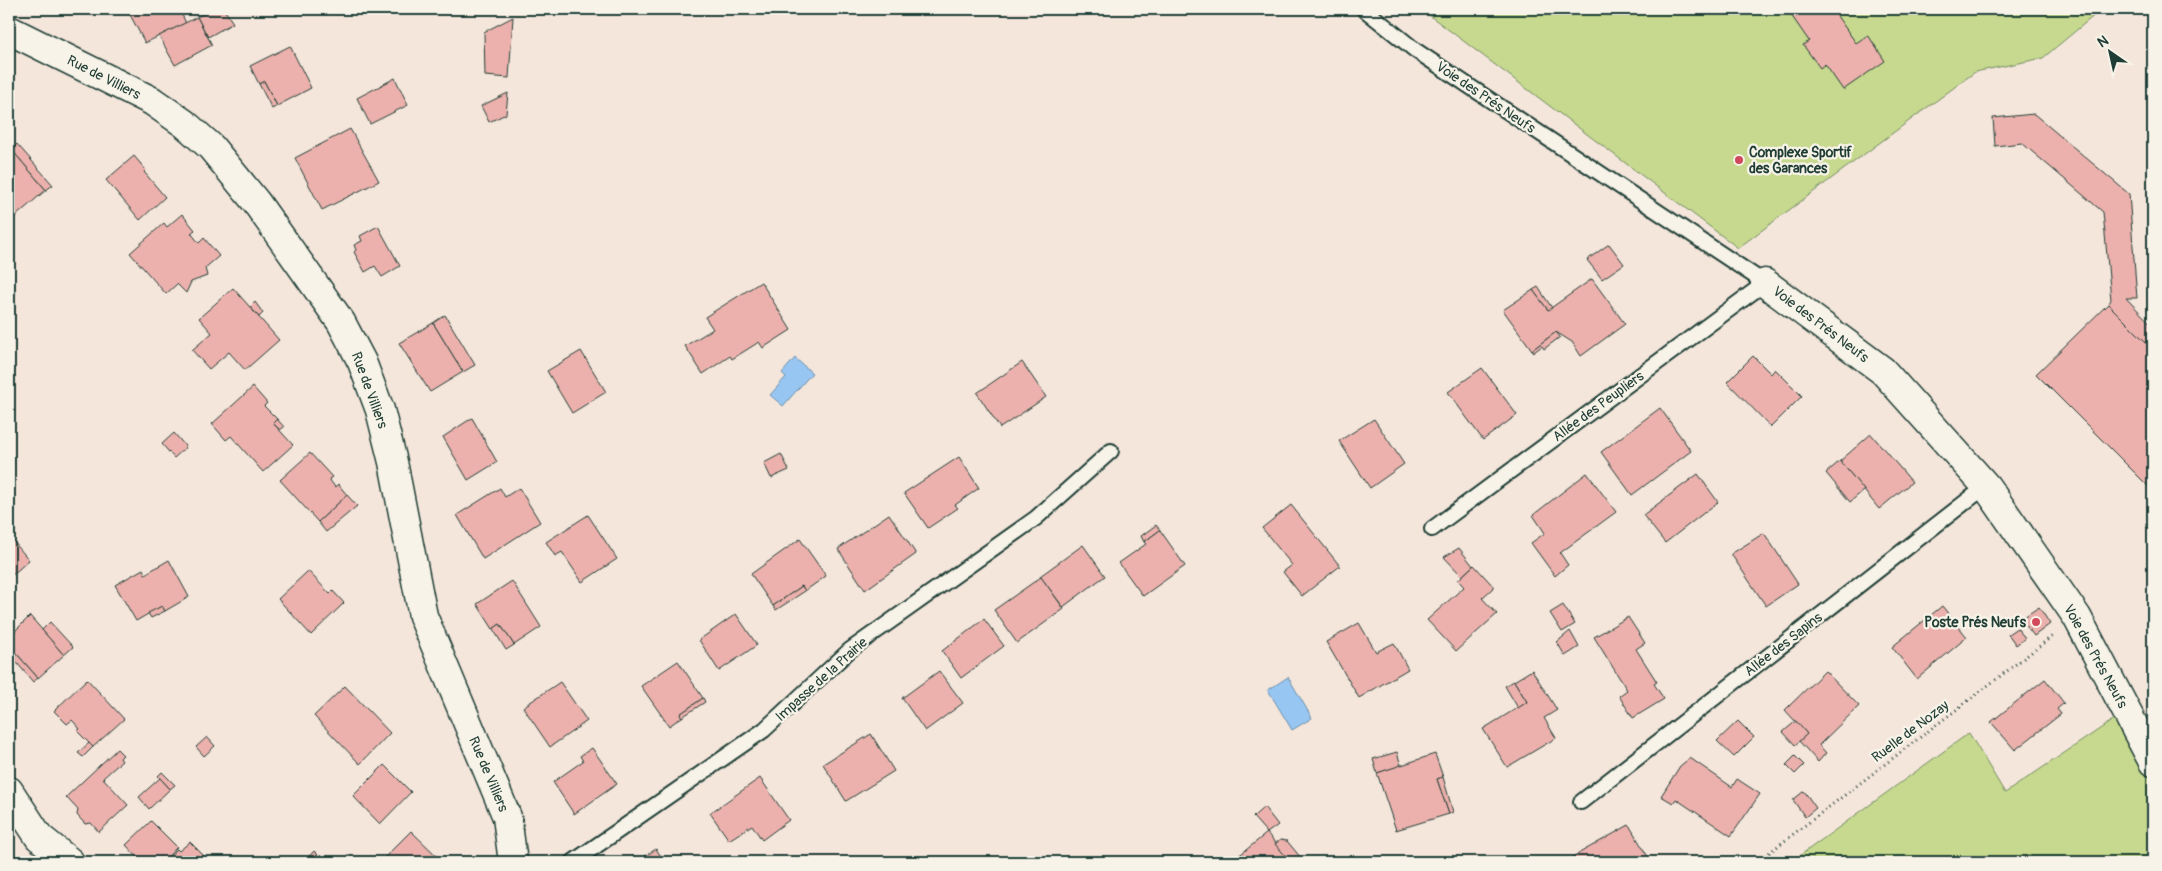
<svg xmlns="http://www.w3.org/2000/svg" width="2162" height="871" font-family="Pangolin,sans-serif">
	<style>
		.green { fill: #c6d98e; stroke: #728b61 }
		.water { fill: #98c6f3; stroke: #688fa7 }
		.building { fill: #edb1ad; stroke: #1f3d34 }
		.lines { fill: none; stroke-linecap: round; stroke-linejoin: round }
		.lane-casing { stroke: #1f3d34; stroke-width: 18 }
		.street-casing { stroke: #1f3d34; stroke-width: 31 }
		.path { stroke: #1f3d34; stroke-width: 3; stroke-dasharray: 1 4; stroke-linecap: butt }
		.lane { stroke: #f7f3e8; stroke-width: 14 }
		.street { stroke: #f7f3e8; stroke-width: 28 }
		.poi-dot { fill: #d1495b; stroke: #f7f3e8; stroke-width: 2 }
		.labels { text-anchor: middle; stroke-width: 4.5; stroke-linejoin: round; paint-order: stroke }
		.street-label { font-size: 14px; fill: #1f3d34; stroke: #f7f3e8 }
		.poi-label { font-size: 14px; font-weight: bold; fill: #1f3d34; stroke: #f7f3e8; text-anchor: start }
	</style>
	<rect width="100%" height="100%" fill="#f5e6dc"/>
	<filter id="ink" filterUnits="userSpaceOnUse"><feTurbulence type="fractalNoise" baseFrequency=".02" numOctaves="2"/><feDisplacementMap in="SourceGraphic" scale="10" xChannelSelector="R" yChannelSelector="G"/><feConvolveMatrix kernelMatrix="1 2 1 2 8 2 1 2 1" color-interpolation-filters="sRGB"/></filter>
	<g filter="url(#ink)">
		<g class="green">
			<polygon points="1421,9 2102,9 2043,58 1975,72 1738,248"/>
			<polygon points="2116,718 2153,784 2153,862 1791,862 1969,733 2005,793"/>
		</g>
		<g class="water">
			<polygon points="795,358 812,373 783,406 770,395 786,377 782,373"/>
			<polygon points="1288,677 1312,718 1292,730 1268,690"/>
		</g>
		<g class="building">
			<polygon points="127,9 179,9 186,23 145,43"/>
			<polygon points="213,9 224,9 233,23 208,37 197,17"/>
			<polygon points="1800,9 1832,9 1856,43 1868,35 1885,61 1843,90 1825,64 1820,68 1803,45 1809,41 1791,15"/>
			<polygon points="197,17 212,45 175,65 159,36"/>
			<polygon points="513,17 509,78 485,76 484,32"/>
			<polygon points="290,46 311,88 277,106 264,81 259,84 250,66"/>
			<polygon points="395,78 408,105 370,124 357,98"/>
			<polygon points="264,81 277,106 272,109 259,84"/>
			<polygon points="508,93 506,114 489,122 481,106"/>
			<polygon points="2034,114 2129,194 2137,298 2126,298 2153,326 2153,349 2108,304 2111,300 2103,212 2022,143 1995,146 1993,118"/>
			<polygon points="350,129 379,181 322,210 295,158"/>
			<polygon points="17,144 53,185 46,190 11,149"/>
			<polygon points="11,149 46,190 9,222 9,151"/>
			<polygon points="134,156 146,170 144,172 165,197 140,220 106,180"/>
			<polygon points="182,214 195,230 191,233 199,243 204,238 219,256 205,268 207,276 191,282 186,293 177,284 166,294 130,253 164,223 167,227"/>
			<polygon points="378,226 400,266 382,277 375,266 365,272 354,252 356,250 354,245 362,241 360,236"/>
			<polygon points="1609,244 1624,264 1602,279 1587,260"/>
			<polygon points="1592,279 1625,324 1581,356 1572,342 1556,332 1532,350 1503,310 1533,290 1548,310"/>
			<polygon points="761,282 791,330 763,348 759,342 732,359 730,356 703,374 685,346 713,329 705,317"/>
			<polygon points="1538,287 1552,308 1548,310 1533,290"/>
			<polygon points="233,288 279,340 245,370 229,352 209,369 192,350 212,333 199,318"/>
			<polygon points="255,302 263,313 259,317 250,307"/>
			<polygon points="2108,304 2153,349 2153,491 2036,374"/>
			<polygon points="445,315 475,365 463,372 433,323"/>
			<polygon points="433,323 463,372 430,392 399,343"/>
			<polygon points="1556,332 1560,337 1544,349 1542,346 1534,352 1532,350"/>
			<polygon points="581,351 606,392 572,413 547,371"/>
			<polygon points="1753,356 1771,374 1775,369 1802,396 1771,427 1727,382"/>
			<polygon points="1022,362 1046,397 1000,428 977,393"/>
			<polygon points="1482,368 1517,415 1483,440 1448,392"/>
			<polygon points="253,387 267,403 264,406 277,419 273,423 293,445 263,472 231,436 226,440 212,424"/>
			<polygon points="1660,408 1691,451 1632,495 1601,452"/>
			<polygon points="472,418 497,462 468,480 443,437"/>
			<polygon points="277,419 284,427 280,430 273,423"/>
			<polygon points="1374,419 1404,464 1370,488 1339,441"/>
			<polygon points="174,433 186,447 174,458 162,444"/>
			<polygon points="1871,434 1912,482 1879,509 1840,461"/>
			<polygon points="310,453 332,477 329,479 335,487 338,484 347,495 318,522 280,480"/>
			<polygon points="781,454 789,470 771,478 764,463"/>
			<polygon points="959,457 979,488 955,505 958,508 928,528 904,493"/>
			<polygon points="1840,461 1864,490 1850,502 1826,473"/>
			<polygon points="1587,473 1616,512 1560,553 1568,565 1555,576 1531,543 1545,533 1533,515"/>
			<polygon points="1698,474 1718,502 1665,543 1643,515"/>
			<polygon points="500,488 505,497 519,488 540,522 483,559 457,515"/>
			<polygon points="347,495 357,506 326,532 318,522"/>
			<polygon points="1291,505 1340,566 1302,596 1283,572 1292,565 1262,528"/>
			<polygon points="889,514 916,554 865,590 838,549"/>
			<polygon points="588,515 617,559 582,582 562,552 555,556 546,542"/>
			<polygon points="1156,525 1160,530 1144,542 1141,536"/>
			<polygon points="1160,530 1185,566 1143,596 1119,563 1146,544 1144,542"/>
			<polygon points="1764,533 1798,584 1766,606 1731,554"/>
			<polygon points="9,536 29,560 9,578"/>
			<polygon points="800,539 826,576 805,591 802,586 773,606 751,574"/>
			<polygon points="1083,545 1105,576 1063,607 1040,576"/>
			<polygon points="1459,548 1473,566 1462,576 1444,557"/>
			<polygon points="169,560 189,597 165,611 162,606 136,621 115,585 143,569 145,574"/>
			<polygon points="1474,565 1494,587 1482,598 1497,614 1456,651 1427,620 1464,587 1458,580"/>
			<polygon points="308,571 330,594 333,591 344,603 311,635 278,599"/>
			<polygon points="1041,577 1064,609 1017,643 994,610"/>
			<polygon points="512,581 541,627 514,645 500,624 493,629 477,604"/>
			<polygon points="802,586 805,591 776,610 773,606"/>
			<polygon points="1563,605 1575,624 1562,632 1550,613"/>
			<polygon points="162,606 165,611 151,618 148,613"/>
			<polygon points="1942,606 1967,637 1917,679 1892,647"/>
			<polygon points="2039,607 2050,624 2034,636 2021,619"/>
			<polygon points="736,614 757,645 719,671 699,640"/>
			<polygon points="30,616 64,655 38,678 16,653 12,657 9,653 9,637"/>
			<polygon points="1628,617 1645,643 1636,649 1657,682 1654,684 1664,699 1633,718 1619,696 1627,690 1594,637"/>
			<polygon points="984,619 1004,646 961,678 942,651"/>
			<polygon points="50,622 73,647 64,655 42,630"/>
			<polygon points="1359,623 1376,652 1394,643 1408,669 1359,698 1326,642"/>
			<polygon points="500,624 514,645 506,650 493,629"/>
			<polygon points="2017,628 2025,638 2016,645 2008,634"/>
			<polygon points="1570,631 1579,647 1565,656 1557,642"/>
			<polygon points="16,653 38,678 33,682 12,657"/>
			<polygon points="678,661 703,698 680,714 682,717 669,726 641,686"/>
			<polygon points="1532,670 1557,710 1544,718 1556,738 1507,767 1483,729 1527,702 1514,681"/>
			<polygon points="939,671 963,703 925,731 902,698"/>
			<polygon points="1825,671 1859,706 1819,745 1826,753 1818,762 1799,741 1807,734 1785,710"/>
			<polygon points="87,679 124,719 93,747 77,731 80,729 72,720 67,724 54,711"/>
			<polygon points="2045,679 2064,703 2057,709 2061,714 2015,750 1991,722"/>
			<polygon points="1514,681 1527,702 1518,708 1505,686"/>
			<polygon points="560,682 587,721 550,747 523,707"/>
			<polygon points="345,686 390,733 360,764 314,716"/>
			<polygon points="703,698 705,702 682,717 680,714"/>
			<polygon points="1738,721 1754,737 1734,757 1717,741"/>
			<polygon points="1796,721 1807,734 1795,745 1783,732"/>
			<polygon points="871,734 894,771 846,801 823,764"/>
			<polygon points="207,737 215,746 204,756 196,747"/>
			<polygon points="89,743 93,747 83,757 78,753"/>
			<polygon points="592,748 617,784 574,814 553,782 583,761 580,756"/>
			<polygon points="117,749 123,755 120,758 122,761 103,778 128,805 99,832 91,823 85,824 77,815 78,810 66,797"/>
			<polygon points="1397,752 1401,766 1377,773 1373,759"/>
			<polygon points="1435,754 1443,777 1437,779 1449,814 1396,830 1377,773"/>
			<polygon points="1795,756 1804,765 1795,774 1786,765"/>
			<polygon points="1690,758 1732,787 1737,779 1760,794 1731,836 1676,799 1673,803 1661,796 1680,766"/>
			<polygon points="384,765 411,792 380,824 353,796"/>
			<polygon points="162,772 175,785 170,789 158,776"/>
			<polygon points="1443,777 1453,812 1449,814 1437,779"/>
			<polygon points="160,778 170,789 149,809 139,797"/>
			<polygon points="760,778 789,820 762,840 752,825 729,840 710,813"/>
			<polygon points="1804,791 1816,808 1805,817 1793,800"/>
			<polygon points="1264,807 1278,825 1267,833 1253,817"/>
			<polygon points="151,821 177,847 163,862 142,862 126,845"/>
			<polygon points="1629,825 1651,862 1568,862 1567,860"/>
			<polygon points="411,831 443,862 386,862 383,859"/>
			<polygon points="1267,833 1291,862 1231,862"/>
			<polygon points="1280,840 1287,841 1301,858 1301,862 1291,862 1275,844"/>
			<polygon points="190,842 210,862 163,862 177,849 179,851"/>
			<polygon points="656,849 665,862 636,862"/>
			<polygon points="314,851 325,862 304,862"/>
		</g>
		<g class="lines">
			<g class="lane-casing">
				<g id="lane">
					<polyline points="1364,9 1415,50 1765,283 1432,529"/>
					<polyline points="1581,802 1986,486"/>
					<polyline points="573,862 764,730 850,650 1036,518 1111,451"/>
				</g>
			</g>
			<g class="street-casing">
				<g id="street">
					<polyline points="9,30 152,101 185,124 211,147 256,202 341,322 362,362 380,410 393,462 423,616 507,817 513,862"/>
					<polyline points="1765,283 1883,371 1986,486 2077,617 2153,762"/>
					<polyline points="9,791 39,837 70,862"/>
				</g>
			</g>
			<polyline class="path" points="1757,862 2054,635"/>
			<use href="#lane" class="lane"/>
			<use href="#street" class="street"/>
		</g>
	</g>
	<g class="poi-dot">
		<circle cx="1739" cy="160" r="5"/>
		<circle cx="2036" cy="622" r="5"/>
	</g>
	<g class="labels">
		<g class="street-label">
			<text transform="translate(104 77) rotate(27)" y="5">Rue de Villiers</text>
			<text transform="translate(1486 97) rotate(34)" y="5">Voie des Prés Neufs</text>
			<text transform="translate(1821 324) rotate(37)" y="5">Voie des Prés Neufs</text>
			<text transform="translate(370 390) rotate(70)" y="5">Rue de Villiers</text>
			<text transform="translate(1598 406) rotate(-36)" y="5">Allée des Peupliers</text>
			<text transform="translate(1783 644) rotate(-38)" y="5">Allée des Sapins</text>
			<text transform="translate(2096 656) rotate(61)" y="5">Voie des Prés Neufs</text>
			<text transform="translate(821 679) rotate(-42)" y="5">Impasse de la Prairie</text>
			<text transform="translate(1910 731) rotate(-37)" y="5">Ruelle de Nozay</text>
			<text transform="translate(489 774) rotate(67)" y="5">Rue de Villiers</text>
		</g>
		<g class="poi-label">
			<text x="1749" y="157">Complexe Sportif<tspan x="1749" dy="16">des Garances</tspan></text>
			<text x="2026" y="627" text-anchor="end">Poste Prés Neufs</text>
		</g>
	</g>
	<rect width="2162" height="871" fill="none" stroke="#f7f3e8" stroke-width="30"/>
	<rect x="15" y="15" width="2132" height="841" fill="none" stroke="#1f3d34" stroke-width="2" filter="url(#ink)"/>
	<g transform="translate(2110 52) rotate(326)" stroke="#f7f3e8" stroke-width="4" paint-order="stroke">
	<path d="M0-4L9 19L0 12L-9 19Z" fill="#1f3d34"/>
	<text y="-8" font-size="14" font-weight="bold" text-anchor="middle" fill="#1f3d34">N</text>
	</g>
</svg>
